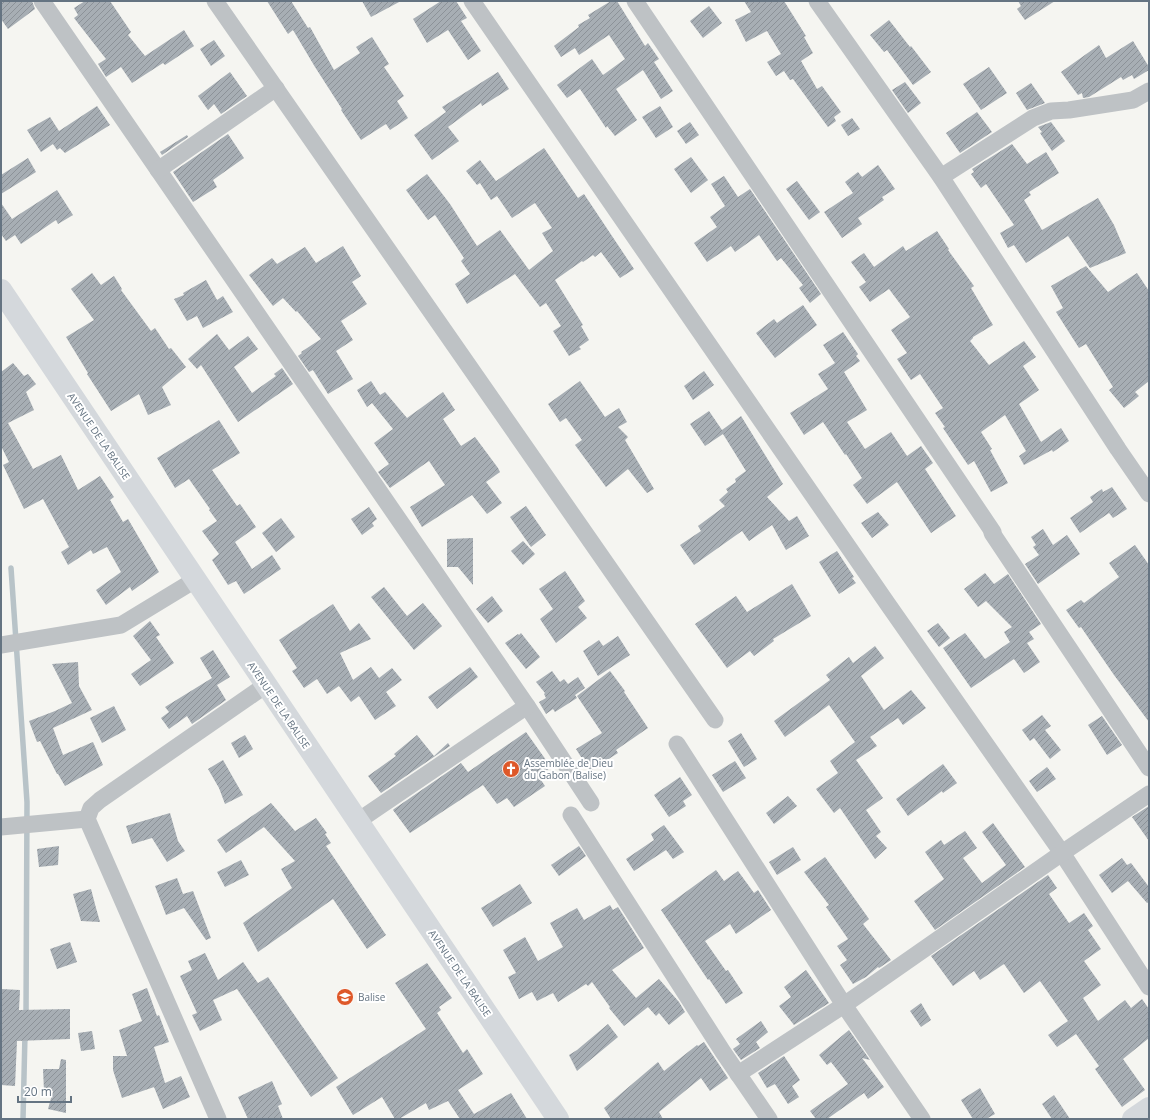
<svg xmlns="http://www.w3.org/2000/svg" width="1150" height="1120" font-family="'Open Sans',sans-serif">
	<style>
		.lines { fill: none; stroke-linecap: round; stroke-linejoin: round }
		.stream { stroke: #b8c3c8; stroke-width: 5.5 }
		.building { fill: url(#building-hatch) }
		.street { stroke: #bec2c5; stroke-width: 17 }
		.secondary { stroke: #d4d8dc; stroke-width: 22 }
		.labels { text-anchor: middle; stroke-width: 4; stroke-linejoin: round; paint-order: stroke }
		.street-label { font-size: 10px; fill: #657482; stroke: #fff }
		.poi-label { font-size: 10px; fill: #657482; stroke: #fff; text-anchor: start }
	</style>
	<defs>
		<pattern id="building-hatch" width="6" height="6" patternUnits="userSpaceOnUse"><rect width="6" height="6" fill="#a7aeb4"/><path d="M-1 1l2-2M0 6l6-6M5 7l2-2" fill="none" stroke="#8c9298"/></pattern>
	</defs>
	<rect width="100%" height="100%" fill="#f5f5f1"/>
	<g class="lines">
		<g class="stream">
			<polyline points="11,568 27,802 26,1017"/>
			<polyline points="23,1119 25,1034"/>
		</g>
	</g>
	<g class="building">
		<polygon points="1,1 32,1 35,9 8,29 1,19"/>
		<polygon points="85,1 110,1 131,32 128,35 145,56 184,30 194,46 165,65 163,63 132,83 121,67 106,77 98,64 106,59 74,18 78,15 74,8"/>
		<polygon points="267,1 291,1 308,28 310,27 334,70 360,53 356,47 372,37 389,64 384,67 404,96 397,101 408,118 390,130 386,124 361,140 341,110 342,109 315,67 293,30 288,34"/>
		<polygon points="362,1 401,1 371,17"/>
		<polygon points="441,1 456,1 467,18 461,21 481,51 468,60 448,30 427,43 413,19"/>
		<polygon points="611,1 617,1 645,46 648,43 659,59 654,62 673,91 661,99 643,70 616,89 637,120 615,136 607,126 606,128 580,89 567,98 557,85 592,59 603,75 625,59 609,35 579,55 575,48 561,57 554,46 579,27 578,25 590,18 588,15"/>
		<polygon points="744,1 784,1 806,36 804,37 813,53 801,61 817,89 822,86 841,112 834,117 836,121 828,127 793,79 790,80 784,71 776,76 767,62 781,54 767,31 746,42 735,20 751,12"/>
		<polygon points="1018,1 1055,1 1025,20 1017,9 1021,6"/>
		<polygon points="709,6 722,23 703,38 690,21"/>
		<polygon points="889,20 910,47 911,46 931,72 913,85 887,50 884,52 870,35"/>
		<polygon points="214,40 225,56 211,66 200,49"/>
		<polygon points="1133,41 1149,67 1149,70 1134,79 1132,75 1123,80 1121,77 1089,97 1083,98 1082,93 1078,95 1061,72 1099,45 1106,58"/>
		<polygon points="989,67 1007,93 981,110 963,84"/>
		<polygon points="230,72 247,96 221,114 214,104 208,110 198,96"/>
		<polygon points="498,72 509,89 482,106 481,103 448,127 459,141 432,160 414,135 446,112 442,107"/>
		<polygon points="905,82 921,103 908,113 892,90"/>
		<polygon points="1031,83 1045,103 1027,110 1016,93"/>
		<polygon points="97,106 110,125 65,153 60,148 57,150 53,144 41,152 27,130 50,117 59,131"/>
		<polygon points="660,106 673,127 656,138 642,117"/>
		<polygon points="977,112 992,132 960,153 946,133"/>
		<polygon points="852,118 860,129 848,136 841,125"/>
		<polygon points="690,122 699,135 686,144 677,131"/>
		<polygon points="1051,122 1065,141 1052,151 1040,133 1042,132 1038,127"/>
		<polygon points="228,134 244,158 213,180 217,187 193,202 173,172"/>
		<polygon points="187,135 188,137 162,155 160,152"/>
		<polygon points="1012,144 1027,164 1046,152 1059,173 1029,192 1031,195 1024,200 1042,230 1098,198 1114,225 1126,253 1090,268 1068,236 1026,263 1014,245 1008,248 1000,233 1014,225 986,184 981,188 971,174 974,172 972,169"/>
		<polygon points="544,148 578,198 584,194 634,269 620,278 601,252 595,257 593,255 583,262 582,261 555,280 583,325 581,326 589,340 579,347 581,349 569,356 553,331 561,326 546,303 540,307 515,274 467,304 455,284 470,274 461,261 464,258 435,215 428,220 406,190 427,174 450,204 477,246 500,230 529,270 553,251 542,233 552,228 535,203 512,218 497,196 491,200 480,183 477,185 466,171 480,160 496,181"/>
		<polygon points="691,157 708,180 691,193 674,169"/>
		<polygon points="28,158 36,172 1,194 1,175"/>
		<polygon points="878,165 895,189 882,197 884,200 858,218 862,224 842,238 824,212 853,193 845,182 858,172 862,177"/>
		<polygon points="724,176 738,197 750,189 821,294 810,303 799,288 803,285 781,258 777,261 759,235 735,252 731,246 707,262 694,243 717,227 710,217 725,206 711,184"/>
		<polygon points="797,181 820,212 809,220 786,189"/>
		<polygon points="57,190 73,215 58,224 56,220 21,244 15,235 6,241 1,234 1,203 12,219"/>
		<polygon points="937,231 949,249 948,250 974,286 971,288 993,325 973,337 973,338 970,341 989,365 1024,341 1036,357 1023,366 1039,390 1019,404 1041,442 1061,428 1069,441 1053,452 1052,450 1024,465 1019,456 1026,451 1005,415 981,432 992,449 990,450 1008,483 991,492 974,461 968,465 943,428 945,427 935,413 943,408 920,374 911,380 897,359 907,353 891,330 910,317 889,289 870,302 859,287 866,282 851,262 864,253 874,267 903,246 906,251"/>
		<polygon points="343,246 361,276 352,282 367,304 341,321 353,340 336,351 353,379 328,394 313,370 309,372 298,356 302,353 301,352 321,339 297,311 296,312 283,298 273,306 249,275 272,258 277,264 305,247 316,263"/>
		<polygon points="1086,266 1108,292 1137,273 1149,291 1149,381 1135,392 1139,396 1124,408 1109,390 1113,387 1086,344 1079,348 1056,312 1063,308 1051,286"/>
		<polygon points="92,273 101,285 114,276 122,289 121,290 151,331 155,328 169,349 171,348 186,367 162,387 171,405 148,415 139,394 111,411 87,374 88,373 66,337 94,320 71,289"/>
		<polygon points="206,280 217,300 223,296 233,312 203,328 197,316 187,321 174,299 184,295 183,293"/>
		<polygon points="803,305 817,325 775,358 756,333 774,319 777,323"/>
		<polygon points="843,332 858,354 856,356 860,361 844,372 867,410 847,422 865,449 891,432 907,456 921,446 933,463 925,469 956,516 931,533 897,482 867,504 853,485 862,478 846,454 845,455 823,422 804,435 790,413 828,389 818,374 835,363 823,345"/>
		<polygon points="217,334 229,350 248,336 258,349 234,367 252,393 276,376 274,374 282,368 293,384 238,422 201,365 197,369 188,359"/>
		<polygon points="13,363 24,376 28,374 36,384 26,392 34,410 8,423 33,469 61,455 78,490 100,476 114,497 110,500 123,522 128,519 159,572 132,591 130,587 106,605 96,590 121,572 107,547 93,554 91,550 68,565 61,552 69,547 43,499 24,509 3,465 9,462 1,446 1,372"/>
		<polygon points="704,371 714,385 693,400 684,386"/>
		<polygon points="371,381 380,395 385,392 407,418 443,392 455,410 443,419 461,446 475,437 498,468 500,472 486,482 502,503 487,514 472,495 422,527 410,507 445,485 429,461 390,488 378,472 389,464 374,443 393,429 372,403 367,407 357,390"/>
		<polygon points="580,381 605,417 619,408 627,422 618,427 628,437 625,440 654,489 647,493 628,469 606,487 575,445 582,440 566,418 560,422 548,404"/>
		<polygon points="709,411 722,430 741,416 783,484 767,497 789,521 797,516 809,536 786,550 772,525 749,541 742,531 694,565 680,545 701,531 698,526 725,506 719,500 728,492 726,489 736,482 735,479 746,471 723,434 705,446 690,424"/>
		<polygon points="219,420 240,453 212,470 237,506 240,504 256,527 235,542 252,569 272,555 281,569 244,594 236,581 228,585 212,560 219,554 202,531 217,521 209,510 210,509 189,479 175,488 157,458"/>
		<polygon points="1112,487 1127,509 1113,518 1109,513 1080,533 1070,518 1093,502 1090,497 1102,489 1103,492"/>
		<polygon points="526,506 546,535 531,547 510,517"/>
		<polygon points="369,507 377,519 372,523 374,526 362,535 351,519"/>
		<polygon points="878,512 889,525 872,538 861,523"/>
		<polygon points="281,518 295,537 276,552 262,533"/>
		<polygon points="1043,529 1053,545 1067,535 1080,554 1038,584 1025,564 1039,555 1033,547 1036,545 1031,537"/>
		<polygon points="473,538 473,585 458,567 447,567 447,539"/>
		<polygon points="523,541 535,554 523,565 511,551"/>
		<polygon points="1135,545 1149,565 1149,722 1114,675 1081,627 1079,628 1066,610 1081,600 1084,603 1119,577 1109,563"/>
		<polygon points="837,551 854,577 852,578 856,583 839,594 819,562"/>
		<polygon points="565,571 585,601 578,607 587,618 556,643 540,619 553,609 539,589"/>
		<polygon points="985,573 994,584 1008,574 1041,624 1029,632 1034,639 1027,643 1040,662 1024,673 1014,659 971,688 943,648 965,633 985,659 1010,642 1004,632 1012,627 986,601 978,607 964,589"/>
		<polygon points="792,584 811,616 773,639 774,641 754,656 750,651 727,668 695,624 736,596 747,612"/>
		<polygon points="384,587 407,616 423,603 442,626 414,650 371,597"/>
		<polygon points="492,596 503,611 488,623 476,609"/>
		<polygon points="333,604 350,631 359,623 371,639 340,653 353,680 371,667 379,678 392,668 402,680 386,692 396,706 375,720 359,696 351,702 339,686 327,694 317,679 304,688 292,671 297,668 279,640"/>
		<polygon points="150,621 160,635 156,637 174,663 140,686 131,674 151,660 133,636"/>
		<polygon points="938,623 950,638 939,647 927,631"/>
		<polygon points="521,633 540,657 526,669 505,643 518,634 519,635"/>
		<polygon points="618,636 630,655 598,676 583,651 599,640 603,646"/>
		<polygon points="875,646 884,658 861,676 884,710 911,690 926,708 903,725 898,718 870,737 877,746 856,760 883,798 866,810 881,832 876,836 887,848 875,859 840,808 834,813 816,789 838,773 830,761 855,742 829,705 785,737 774,721 830,680 826,675 849,657 853,663"/>
		<polygon points="213,650 230,677 217,685 226,700 192,724 187,716 169,729 161,718 169,712 165,707 212,678 200,658"/>
		<polygon points="78,662 79,686 92,710 53,728 63,755 93,742 103,765 65,786 58,774 57,774 40,741 37,742 29,721 55,711 72,703 52,664"/>
		<polygon points="470,667 478,677 437,709 428,697"/>
		<polygon points="552,671 560,682 564,679 568,684 578,677 585,688 575,695 577,698 555,712 553,709 546,714 539,702 546,698 544,694 545,693 536,682"/>
		<polygon points="610,671 625,691 624,692 648,728 616,750 618,753 590,771 576,749 602,733 577,696"/>
		<polygon points="114,706 126,730 102,743 90,718"/>
		<polygon points="1042,715 1051,726 1045,730 1061,750 1050,759 1034,738 1030,741 1022,730"/>
		<polygon points="1102,716 1122,745 1107,755 1088,725"/>
		<polygon points="526,732 551,767 539,777 545,786 514,807 507,798 497,804 483,785 410,833 393,810 394,809 461,763 468,772"/>
		<polygon points="741,733 757,759 744,767 728,741"/>
		<polygon points="245,735 253,749 239,758 231,743"/>
		<polygon points="417,735 434,756 448,743 450,746 381,793 368,776 396,756 394,754"/>
		<polygon points="223,760 243,795 225,804 219,788 208,769"/>
		<polygon points="735,761 746,778 723,792 712,775"/>
		<polygon points="943,764 957,783 943,793 942,791 908,816 896,799"/>
		<polygon points="1047,767 1056,779 1037,792 1029,781"/>
		<polygon points="680,777 692,795 683,801 686,806 669,817 654,795"/>
		<polygon points="788,796 797,806 774,824 766,813"/>
		<polygon points="271,803 295,831 316,818 327,833 325,834 331,843 326,846 386,935 367,949 333,899 258,952 243,923 292,888 281,869 295,861 264,827 226,853 217,840"/>
		<polygon points="1149,806 1149,841 1132,817"/>
		<polygon points="170,813 178,841 185,851 167,862 152,838 132,844 126,826"/>
		<polygon points="993,823 1025,867 935,930 914,901 944,879 925,852 941,840 944,845 965,831 977,848 963,858 982,883 1006,865 982,832"/>
		<polygon points="664,825 684,852 673,859 666,850 634,871 626,859 654,840 651,834"/>
		<polygon points="59,846 58,865 39,867 37,849"/>
		<polygon points="579,846 586,856 559,876 551,865"/>
		<polygon points="793,847 801,860 777,875 769,862"/>
		<polygon points="825,857 869,919 863,924 891,960 879,968 878,967 866,977 853,984 840,965 847,960 837,946 848,939 826,907 829,905 804,872"/>
		<polygon points="1122,858 1127,865 1131,863 1149,887 1149,902 1147,903 1128,881 1112,893 1099,875"/>
		<polygon points="241,860 249,875 225,887 217,872"/>
		<polygon points="716,870 724,881 738,871 754,893 758,890 771,910 736,934 730,924 705,941 726,971 728,970 743,993 726,1004 709,979 708,980 661,910"/>
		<polygon points="1048,875 1057,888 1049,894 1069,923 1084,913 1093,926 1088,930 1101,949 1084,961 1101,985 1083,998 1098,1021 1125,1000 1131,1008 1142,999 1149,1009 1149,1038 1123,1059 1145,1090 1122,1107 1095,1069 1099,1066 1076,1034 1057,1047 1048,1035 1068,1021 1040,981 1024,993 1004,964 980,980 974,971 953,986 931,956"/>
		<polygon points="177,878 183,894 193,891 211,938 206,940 184,908 166,915 155,886"/>
		<polygon points="520,884 532,903 493,927 481,908"/>
		<polygon points="91,889 96,908 100,922 81,921 73,894"/>
		<polygon points="610,905 613,910 618,907 644,948 612,970 636,998 659,979 679,1002 685,1012 669,1025 659,1013 656,1016 648,1007 624,1026 609,1008 610,1007 592,982 588,986 586,984 558,1002 553,993 537,1001 532,992 519,999 508,977 516,973 503,950 525,937 538,961 563,947 550,923 577,908 584,920"/>
		<polygon points="70,942 77,962 57,969 50,949"/>
		<polygon points="205,953 218,980 243,962 258,983 268,977 338,1078 311,1097 237,989 213,1000 222,1020 200,1031 192,1015 197,1013 180,976 192,970 188,961"/>
		<polygon points="427,963 452,998 439,1007 441,1010 437,1013 463,1053 467,1049 483,1074 458,1090 474,1114 511,1093 527,1119 460,1119 448,1101 429,1110 426,1103 399,1119 395,1119 382,1097 353,1115 336,1087 426,1029 395,983"/>
		<polygon points="806,970 829,1003 794,1025 779,1006 791,997 784,987"/>
		<polygon points="147,988 157,1016 159,1015 169,1042 154,1047 165,1083 181,1076 190,1097 163,1109 154,1087 160,1085 122,1098 113,1070 113,1056 127,1056 119,1030 142,1021 132,994"/>
		<polygon points="1,989 20,990 19,1010 70,1009 70,1039 17,1041 15,1086 1,1085"/>
		<polygon points="921,1003 931,1020 921,1027 910,1011"/>
		<polygon points="761,1021 768,1032 756,1042 760,1048 741,1060 733,1049 740,1044 736,1039"/>
		<polygon points="608,1024 618,1037 577,1071 569,1055 577,1050"/>
		<polygon points="849,1030 870,1060 862,1058 884,1087 868,1099 864,1093 827,1119 816,1119 810,1111 848,1084 831,1062 827,1065 819,1055"/>
		<polygon points="92,1031 95,1049 81,1051 78,1033"/>
		<polygon points="704,1042 728,1078 710,1091 701,1078 659,1112 663,1119 611,1119 604,1108 658,1062 664,1071 697,1045 698,1046"/>
		<polygon points="784,1056 800,1080 792,1086 799,1097 788,1104 775,1084 767,1088 758,1073"/>
		<polygon points="61,1059 66,1060 66,1113 48,1109 53,1091 44,1091 43,1069 59,1069"/>
		<polygon points="272,1081 282,1104 278,1106 283,1119 248,1119 238,1097"/>
		<polygon points="980,1088 995,1114 986,1119 973,1119 961,1100"/>
		<polygon points="1054,1095 1070,1119 1052,1119 1042,1104"/>
	</g>
	<g class="lines">
		<g class="street">
			<polyline points="42,1 527,706 591,803"/>
			<polyline points="215,1 715,720"/>
			<polyline points="472,1 887,603 1062,853 1149,987"/>
			<polyline points="635,1 993,532"/>
			<polyline points="817,1 941,177 1118,449 1149,494"/>
			<polyline points="158,170 276,88"/>
			<polyline points="941,177 1033,118 1051,111 1069,110 1133,100 1149,91"/>
			<polyline points="992,533 1149,768"/>
			<polyline points="1,645 121,625 195,580"/>
			<polyline points="677,744 844,1005 922,1119"/>
			<polyline points="571,815 723,1052 769,1119"/>
			<polyline points="358,821 527,706"/>
			<polyline points="1,827 87,819"/>
			<polyline points="738,1074 844,1005 1062,853 1149,794"/>
			<polyline points="218,1119 87,819 91,808 100,800 266,685"/>
		</g>
		<g class="secondary">
			<polyline points="1,290 558,1119"/>
			<polyline points="1133,1119 1149,1108"/>
		</g>
	</g>
	<defs>
		<g id="church-disc" transform="scale(0.9)"><circle r="9.5" fill="#de5829" stroke="#fff"/><path d="M-1.2-6h2.4v3.5h3.3v2.4h-3.3V6h-2.4V-.1h-3.3v-2.4h3.3Z" fill="#fff"/></g>
		<g id="school-disc" transform="scale(0.9)"><circle r="9.5" fill="#de5829" stroke="#fff"/><path d="M0-5L7-2L0 1L-7-2ZM-4 1L0 2.5L4 1V4Q0 6-4 4Z" fill="#fff"/></g>
	</defs>
	<g fill-rule="evenodd">
		<use href="#church-disc" x="511" y="769"/>
		<use href="#school-disc" x="345" y="997"/>
	</g>
	<g class="labels">
		<g class="street-label">
			<text transform="translate(99 436) rotate(56)" y="4">AVENUE DE LA BALISE</text>
			<text transform="translate(279 705) rotate(56)" y="4">AVENUE DE LA BALISE</text>
			<text transform="translate(460 973) rotate(56)" y="4">AVENUE DE LA BALISE</text>
		</g>
		<g class="poi-label">
			<text x="524" y="767">Assemblée de Dieu<tspan x="524" dy="12">du Gabon (Balise)</tspan></text>
			<text x="358" y="1001">Balise</text>
		</g>
	</g>
	<rect width="1150" height="1120" fill="none" stroke="#657482" stroke-width="4"/>
	<path d="M18 1096v6h53v-6" fill="none" stroke="#657482" stroke-width="2"/>
	<text x="24" y="1096" font-size="12" fill="#657482" stroke="#ffffff" stroke-width="3" paint-order="stroke">20 m</text>
</svg>
